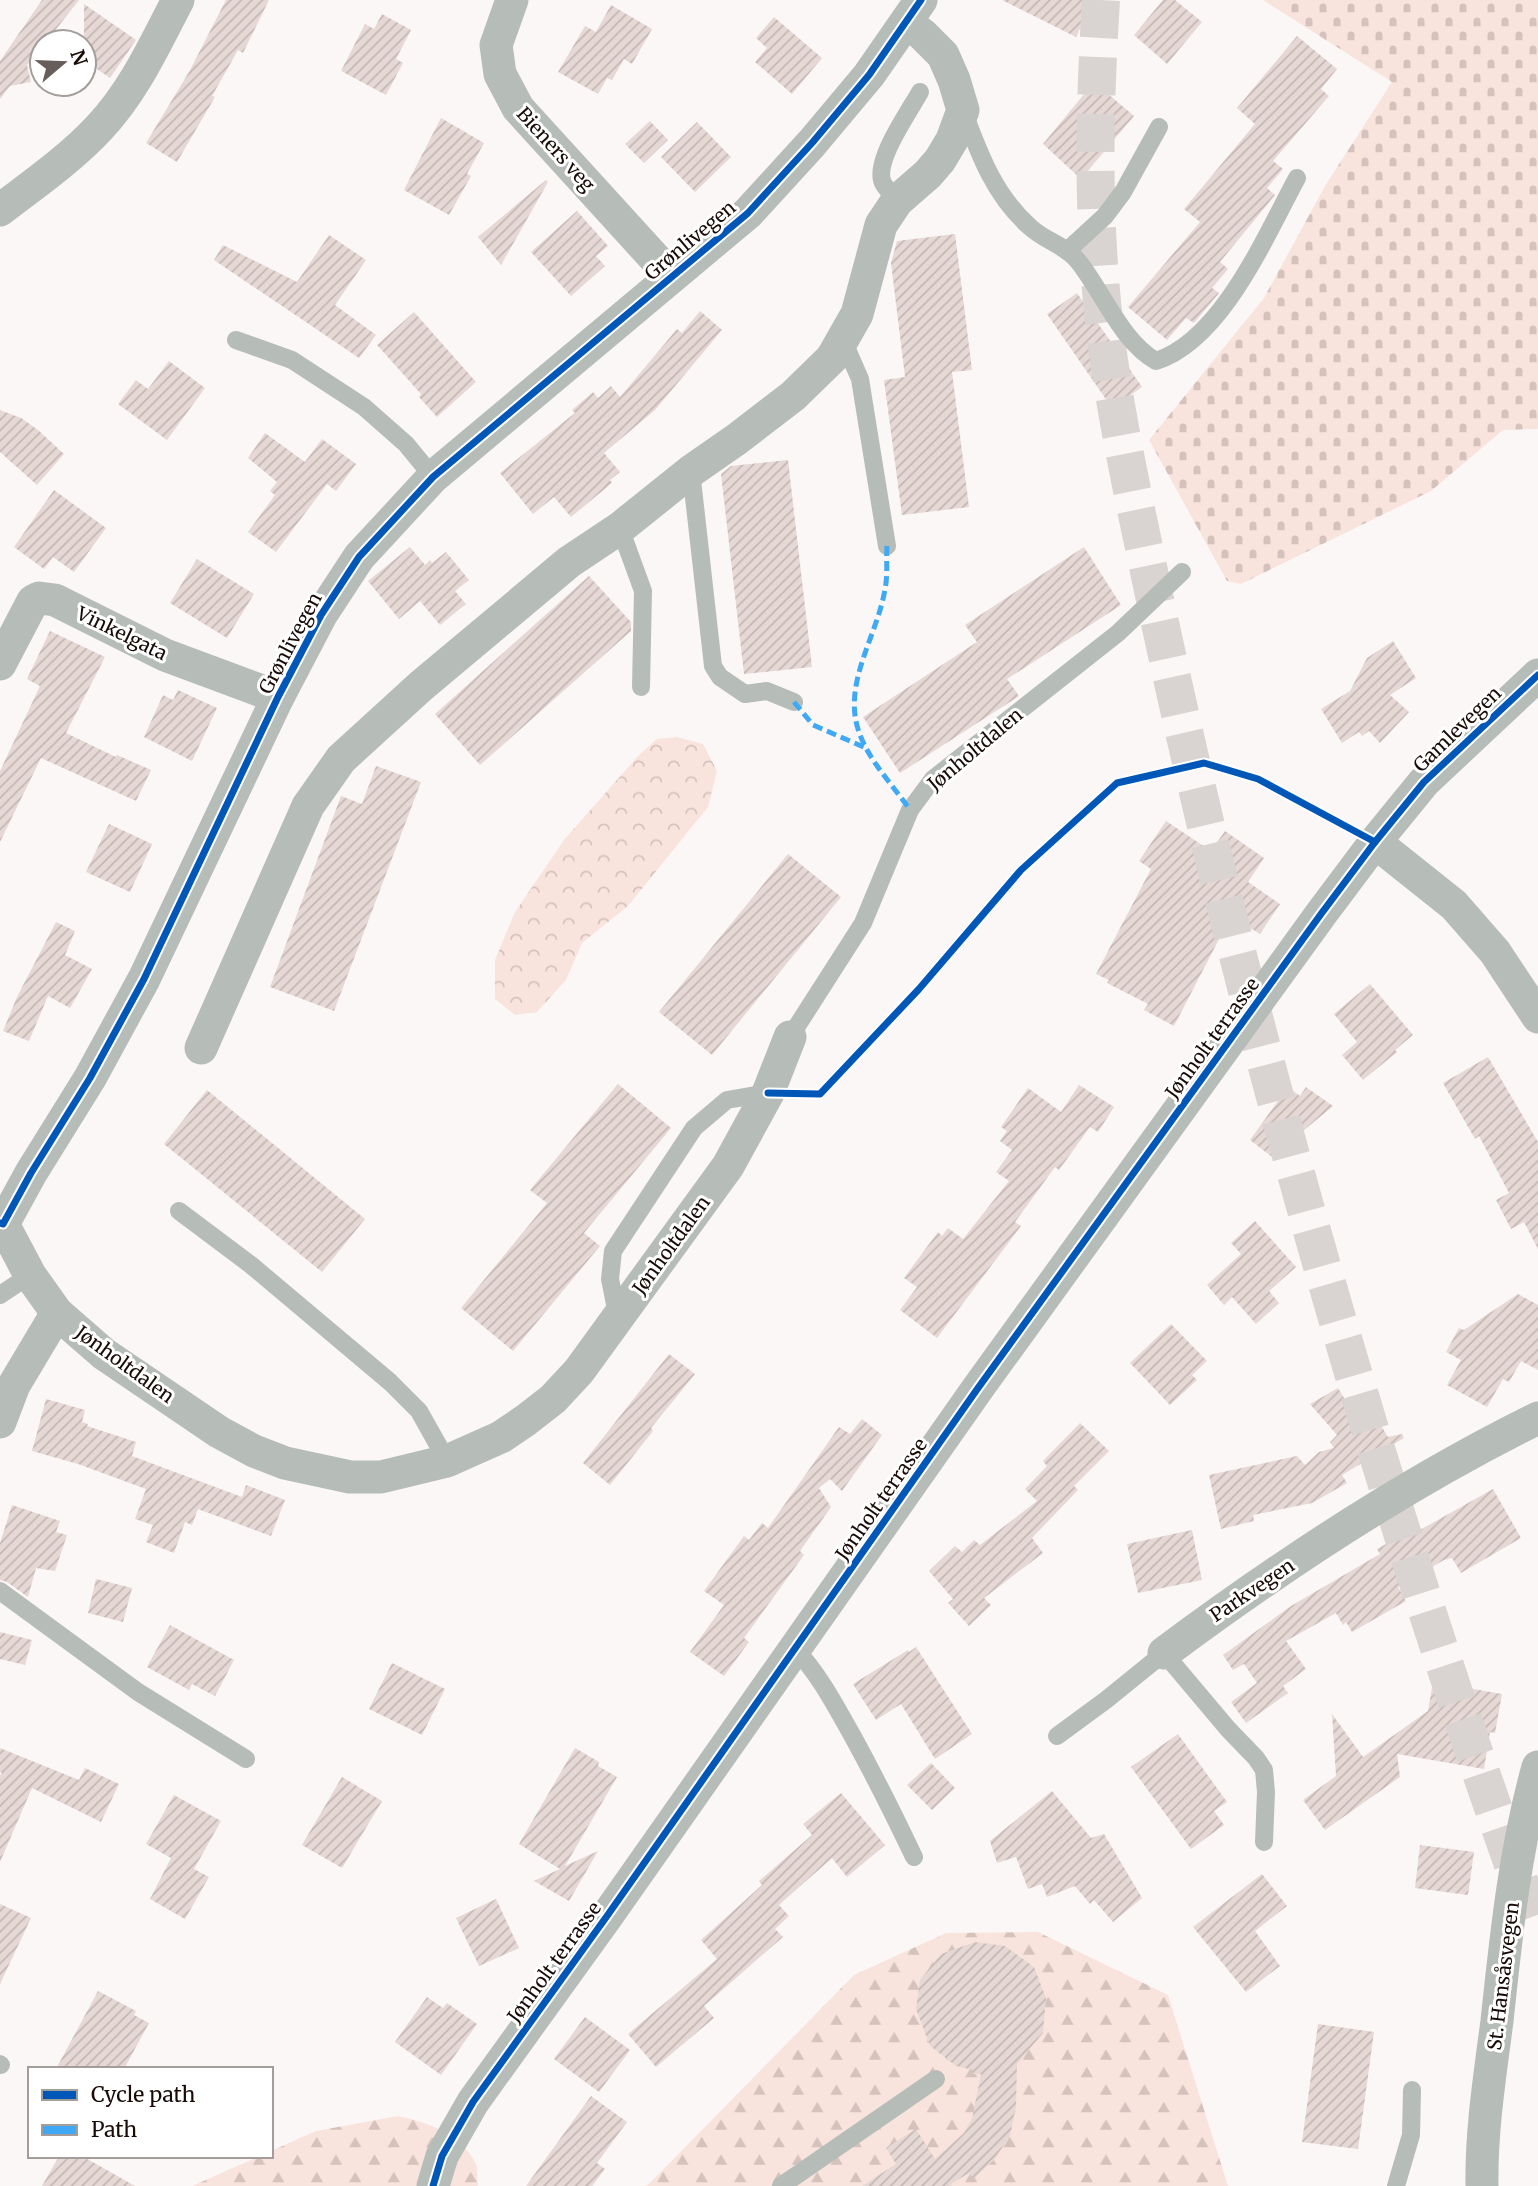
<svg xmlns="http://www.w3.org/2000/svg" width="1538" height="2186" font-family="Merriweather,serif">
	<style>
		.forest { fill: url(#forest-firs) }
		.cemetery { fill: url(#cemetery-stones) }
		.park { fill: url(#park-crowns) }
		.building { fill: url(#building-hatch) }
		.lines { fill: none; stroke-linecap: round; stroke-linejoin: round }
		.primary-tunnel { stroke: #d9d4d2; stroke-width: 38; stroke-dasharray: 38 19; stroke-linecap: butt }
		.service { stroke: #b6bdb9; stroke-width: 18 }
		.minor { stroke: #b6bdb9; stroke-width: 33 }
		.quiet { stroke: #3fa9f5; stroke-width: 5; stroke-dasharray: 10 5; stroke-linecap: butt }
		.cycleway-casing { stroke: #fff; stroke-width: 11 }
		.cycleway { stroke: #0057b8; stroke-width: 7 }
		.labels { text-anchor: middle; stroke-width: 6; stroke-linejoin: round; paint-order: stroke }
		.street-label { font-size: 19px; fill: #180b07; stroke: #fff }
	</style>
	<defs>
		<pattern id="forest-firs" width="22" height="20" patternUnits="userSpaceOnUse" patternTransform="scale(1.75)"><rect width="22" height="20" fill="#f9e4dd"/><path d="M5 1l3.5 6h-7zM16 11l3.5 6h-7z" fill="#d5c2bc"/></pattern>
		<pattern id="cemetery-stones" width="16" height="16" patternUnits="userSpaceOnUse" patternTransform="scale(1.75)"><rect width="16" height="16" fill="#f9e4dd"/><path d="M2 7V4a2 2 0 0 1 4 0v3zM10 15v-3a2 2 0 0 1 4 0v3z" fill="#d5c2bc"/></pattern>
		<pattern id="park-crowns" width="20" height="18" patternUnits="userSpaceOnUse" patternTransform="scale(1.75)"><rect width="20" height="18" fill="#f9e4dd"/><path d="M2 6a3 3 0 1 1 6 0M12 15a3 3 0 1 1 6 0" fill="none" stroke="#d5c2bc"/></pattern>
		<pattern id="building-hatch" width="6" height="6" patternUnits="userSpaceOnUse" patternTransform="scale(1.75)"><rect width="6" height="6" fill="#e6d8d4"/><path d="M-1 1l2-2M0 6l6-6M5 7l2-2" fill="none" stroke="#c5b8b4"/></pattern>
	</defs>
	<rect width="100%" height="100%" fill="#fbf7f6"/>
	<g class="forest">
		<polygon points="1038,1932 1168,1995 1228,2186 644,2186 648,2185 854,1975 946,1933"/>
		<path d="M 398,2116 C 428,2123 461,2133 476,2164 C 478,2170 477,2179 478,2186 L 192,2186 L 260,2156 L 271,2156 L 271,2151 L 316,2131 Z"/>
	</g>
	<polygon class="cemetery" points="1263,0 1538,0 1538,429 1503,430 1431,491 1241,584 1227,581 1149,440 1264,298 1325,186 1392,82"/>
	<polygon class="park" points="677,737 703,744 717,771 708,807 628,906 582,943 566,980 537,1012 515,1015 495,999 495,960 515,912 564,840 638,756 657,739"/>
	<g class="building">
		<polygon points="42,0 79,0 46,42 42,42 42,46 27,65 31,82 10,86 0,99 0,61"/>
		<polygon points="226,0 269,0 243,53 238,50 212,96 215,97 177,162 146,143 189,72"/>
		<polygon points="1002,0 1094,0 1076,37"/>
		<polygon points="1163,0 1175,0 1202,22 1167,64 1134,35"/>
		<polygon points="84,4 136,40 110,78 84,60"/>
		<polygon points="611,5 652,29 632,64 624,59 612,80 607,78 598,94 558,72 585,26 596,32"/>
		<polygon points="382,14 411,30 396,59 403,63 386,95 341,71 365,24 374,29"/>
		<polygon points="774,17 822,58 792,94 755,62 767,48 756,38"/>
		<polygon points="1297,36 1337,69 1321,89 1329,96 1273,161 1283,169 1267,188 1275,195 1220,262 1228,269 1212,288 1219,293 1194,323 1186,318 1167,340 1128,307 1200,222 1184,209 1255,124 1237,108"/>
		<polygon points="1094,82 1134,116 1081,179 1043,144"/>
		<polygon points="441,118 484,143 467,174 471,176 449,215 404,190"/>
		<polygon points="650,121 668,140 644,163 625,144"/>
		<polygon points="697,122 731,157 695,192 661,157"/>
		<polygon points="546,180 548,182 501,265 478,237"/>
		<polygon points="577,211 608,246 596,256 605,266 571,296 531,252"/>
		<polygon points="955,234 972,370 952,372 969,507 902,515 884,380 905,377 891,263 897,241"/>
		<polygon points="329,235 366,260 335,305 376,335 359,358 214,260 223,245 297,282"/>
		<polygon points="1077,293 1142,387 1112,408 1047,314"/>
		<polygon points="700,311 722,330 655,410 604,453 620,472 610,480 612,483 571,517 554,497 533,514 500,473 575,413 572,410 593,392 598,398 611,386 620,397 677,329 682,333"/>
		<polygon points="414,312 476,382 437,417 419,397 421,394 377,345"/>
		<polygon points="169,361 205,388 167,440 118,404 136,380 148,389"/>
		<polygon points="0,410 21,418 38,430 64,454 37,485 0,452"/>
		<polygon points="265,433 305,462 322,439 356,464 336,491 327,484 276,552 248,532 275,495 270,491 277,482 248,458"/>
		<polygon points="788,460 812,667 744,674 721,474 731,466"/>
		<polygon points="54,490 106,528 74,572 53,557 44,569 14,547"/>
		<polygon points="410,547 425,565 430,560 432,563 446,552 469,580 455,591 466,604 440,625 420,601 399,619 368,581"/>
		<polygon points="1084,547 1121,605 1007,679 1019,696 900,773 863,717 977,642 965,625"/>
		<polygon points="197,559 254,594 227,638 170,603"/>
		<polygon points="589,576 631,622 631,631 480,765 435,714"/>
		<polygon points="50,631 105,657 66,733 116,757 117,755 151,770 136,801 41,758 0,842 0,771 40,686 27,679"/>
		<polygon points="1393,641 1416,678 1390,695 1409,712 1380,743 1369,731 1362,736 1359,732 1342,743 1321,709 1350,691 1367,658"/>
		<polygon points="178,690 217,708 192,761 144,737 163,695 173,700"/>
		<polygon points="376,766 421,782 334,1011 270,987 341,796 362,804"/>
		<polygon points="1166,821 1211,851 1225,831 1264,858 1248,882 1280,904 1260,934 1231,916 1174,1026 1144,1010 1148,1004 1107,983 1109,980 1096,974 1151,869 1139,861"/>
		<polygon points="109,824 152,844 130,892 86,872"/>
		<polygon points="788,854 841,897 712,1055 659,1012"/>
		<polygon points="56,922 75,931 65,955 92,969 70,1008 48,996 29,1041 3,1031 17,997"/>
		<polygon points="1370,984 1413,1035 1395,1050 1397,1052 1363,1080 1342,1055 1357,1042 1334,1014"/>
		<polygon points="1488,1057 1538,1142 1538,1249 1524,1222 1511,1229 1496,1200 1509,1193 1479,1136 1475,1139 1443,1083"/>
		<polygon points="618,1084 671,1128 584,1233 600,1246 513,1351 461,1308 547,1203 530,1190"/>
		<polygon points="1079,1085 1114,1107 1098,1132 1090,1127 1059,1170 1055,1167 1015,1222 1021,1226 937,1338 900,1310 917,1287 904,1278 938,1232 942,1236 948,1228 963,1239 1009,1181 996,1172 1012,1150 1000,1141 1007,1131 1001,1127 1028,1088 1061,1112"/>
		<polygon points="1288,1087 1300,1096 1306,1087 1333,1106 1272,1157 1250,1140"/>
		<polygon points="207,1090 365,1219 322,1272 164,1144"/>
		<polygon points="1255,1221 1296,1267 1269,1291 1279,1303 1256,1324 1232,1297 1224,1305 1207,1285 1241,1254 1231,1243"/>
		<polygon points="1518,1294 1538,1305 1538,1370 1521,1361 1509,1382 1503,1379 1487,1407 1447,1385 1461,1360 1446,1352 1459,1328 1464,1330"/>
		<polygon points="1171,1324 1207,1361 1192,1375 1197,1380 1170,1405 1130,1363"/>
		<polygon points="669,1354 695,1374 651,1428 653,1431 610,1485 583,1463"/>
		<polygon points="1338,1388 1350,1408 1365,1399 1388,1437 1402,1434 1404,1438 1378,1454 1389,1472 1377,1481 1362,1463 1342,1475 1347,1483 1312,1503 1253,1515 1254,1521 1221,1529 1209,1475 1297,1456 1305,1465 1319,1452 1334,1448 1330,1442 1337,1435 1310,1404"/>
		<polygon points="46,1399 85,1410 82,1422 88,1424 87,1426 136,1442 132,1456 242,1497 246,1485 285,1500 271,1536 198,1509 192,1525 185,1522 174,1553 146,1542 153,1525 135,1519 146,1489 78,1464 32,1451"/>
		<polygon points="862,1419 882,1435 842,1491 830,1479 819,1488 831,1507 800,1551 804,1555 744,1638 749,1642 724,1676 690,1652 724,1605 704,1591 744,1536 749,1540 762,1523 768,1528 839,1427 850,1434"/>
		<polygon points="1080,1423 1109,1451 1074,1486 1078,1490 1032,1538 1043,1553 984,1598 991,1605 969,1626 948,1603 953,1599 929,1571 955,1546 962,1552 974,1540 980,1545 1037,1501 1025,1489 1047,1466 1043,1461"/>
		<polygon points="1493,1489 1521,1538 1461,1573 1452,1558 1444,1560 1398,1587 1406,1601 1352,1632 1346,1622 1343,1625 1336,1613 1286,1641 1306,1669 1283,1686 1288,1693 1246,1723 1231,1702 1257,1683 1244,1664 1233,1670 1223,1655 1291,1606 1380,1554 1377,1549 1402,1535 1404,1539"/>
		<polygon points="12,1505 60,1521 56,1532 67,1535 55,1571 36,1568 28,1597 7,1582 0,1580 0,1543"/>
		<polygon points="1192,1530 1202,1580 1138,1593 1127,1544"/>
		<polygon points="96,1579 132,1588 123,1622 88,1613"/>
		<polygon points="170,1625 234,1660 215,1696 192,1684 189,1690 147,1667"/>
		<polygon points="0,1632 32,1640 25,1665 0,1659"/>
		<polygon points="916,1647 972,1734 935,1759 901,1704 876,1720 853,1684 908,1650 909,1652"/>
		<polygon points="392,1663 445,1689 422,1735 369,1709"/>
		<polygon points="1433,1682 1502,1694 1495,1733 1490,1732 1484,1769 1397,1754 1400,1777 1325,1830 1303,1800 1336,1776 1332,1714 1363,1757 1428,1711"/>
		<polygon points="1178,1734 1227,1802 1214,1811 1224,1825 1191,1849 1131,1767"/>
		<polygon points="0,1748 79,1780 85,1768 119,1784 101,1822 32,1788 0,1862 0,1776 2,1773 0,1772"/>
		<polygon points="575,1748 599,1762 598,1766 617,1777 565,1866 598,1851 569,1901 534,1881 560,1869 519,1844"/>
		<polygon points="931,1763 955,1788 932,1810 907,1785"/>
		<polygon points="342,1777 382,1801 342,1868 302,1845"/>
		<polygon points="1052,1791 1091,1838 1104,1834 1142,1898 1113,1922 1094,1900 1090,1904 1075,1886 1047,1897 1042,1884 1028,1889 1016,1857 997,1863 990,1841"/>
		<polygon points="841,1793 885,1845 847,1877 832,1858 779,1905 789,1916 775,1929 783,1937 704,2006 714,2018 656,2067 628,2034 717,1959 701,1940 762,1885 759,1881 812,1835 803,1824"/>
		<polygon points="174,1795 221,1821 194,1869 209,1877 185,1919 150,1899 171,1858 146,1844"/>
		<polygon points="1420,1845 1474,1852 1468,1895 1415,1888"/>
		<polygon points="1262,1874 1287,1906 1255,1931 1280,1966 1246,1992 1193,1927"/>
		<polygon points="496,1899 519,1948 479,1966 456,1918"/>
		<polygon points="0,1904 31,1918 0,1984"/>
		<polygon points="975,1942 1005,1946 1034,1967 1046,1998 1043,2033 1017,2064 1016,2106 1010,2136 994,2160 973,2179 969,2173 951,2184 952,2186 862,2186 896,2164 886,2148 916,2129 935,2159 964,2133 972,2119 981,2074 972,2074 973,2070 956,2066 930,2046 916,2009 920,1980 941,1954"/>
		<polygon points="98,1991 136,2011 134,2015 149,2023 124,2069 56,2069"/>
		<polygon points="427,1997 443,2008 447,2003 477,2024 441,2075 395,2042"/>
		<polygon points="585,2017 630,2050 599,2092 554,2059"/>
		<polygon points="1318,2024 1374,2032 1358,2149 1302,2142"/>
		<polygon points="591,2096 627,2122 597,2163 605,2169 592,2186 526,2186"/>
		<polygon points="59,2156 82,2156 135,2186 42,2186"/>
	</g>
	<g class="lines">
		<path class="primary-tunnel" d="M 1101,0 C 1094,110 1092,220 1105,330 C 1114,406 1130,481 1146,557 C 1172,681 1200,805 1231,928 C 1317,1268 1418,1604 1538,1934"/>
		<g class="service">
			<path d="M 964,113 C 980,156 995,196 1030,227 C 1045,241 1065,245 1078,261 C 1103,292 1121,341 1156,361 C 1222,340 1266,235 1297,178"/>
			<path d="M 897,201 C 893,195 886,189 883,183 C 873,162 909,112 920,92"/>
			<polyline points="1068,250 1105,216 1123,192 1159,127"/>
			<polyline points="236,340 292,360 364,407 406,444 433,477"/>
			<polyline points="843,340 860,379 887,546"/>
			<polyline points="691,471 713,666 720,677 745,694 767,691 794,702"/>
			<polyline points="620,528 643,591 641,687"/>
			<polyline points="790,1037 863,923 910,810 933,779 1118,633 1182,572"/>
			<polyline points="179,1211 251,1265 390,1382 419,1411 447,1461"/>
			<polyline points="0,1295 30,1275"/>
			<polyline points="618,1319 610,1279 613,1251 694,1128 727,1100 768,1093"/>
			<polyline points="0,1591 138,1692 246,1759"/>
			<path d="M 795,1649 C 819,1674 835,1705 852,1735 C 874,1775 894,1815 914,1857"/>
			<polyline points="1057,1736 1106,1700 1164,1653 1228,1729 1256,1758 1264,1770 1266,1792 1264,1842"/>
			<polyline points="0,2064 1,2065"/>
			<polyline points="781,2186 936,2079"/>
			<polyline points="1396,2186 1411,2135 1412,2090"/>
		</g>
		<g class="minor">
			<polyline points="512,0 496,45 500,74 518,108 671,276"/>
			<path d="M 0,210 C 34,184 70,159 99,128 C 134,91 155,44 178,0"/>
			<polyline points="0,664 33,601 39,598 55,600 165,655 278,697"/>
			<polyline points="1375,842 1454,905 1495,952 1538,1017"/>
			<polyline points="201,1048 308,806 341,759 421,686 569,562 620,528 691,471 737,439 793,396 832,358 857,314 881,225 897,201 928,174 940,160 952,140 963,110 954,80 943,55 922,34 906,23"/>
			<polyline points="3,1224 31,1173 90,1078 144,979 278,697 321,615 359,557 433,477 748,213 812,143 869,75 921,0"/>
			<polyline points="3,1224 30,1275 57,1313 104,1354 219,1432 254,1451 285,1463 350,1477 381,1477 447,1461 501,1437 526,1420 553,1399 579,1371 728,1166 768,1093 790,1037"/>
			<polyline points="0,1422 14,1385 57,1313"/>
			<path d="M 1164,1653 C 1282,1565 1406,1483 1538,1418"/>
			<polyline points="433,2186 442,2156 473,2102 607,1916 978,1388 1321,914 1375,842 1424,782 1538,675"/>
			<path d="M 1482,2186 C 1481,2131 1490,2075 1497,2021 C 1506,1936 1515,1849 1538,1767"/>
		</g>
		<g class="quiet">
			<path d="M 887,546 C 886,560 888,575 885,589 C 878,634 843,682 858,729 C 867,759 893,785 910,810"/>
			<polyline points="794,702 813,725 866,748"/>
		</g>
		<g class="cycleway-casing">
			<g id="cycleway">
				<polyline points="768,1093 820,1094 919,989 1021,870 1117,783 1204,763 1258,779 1375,842"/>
				<polyline points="0,1223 3,1224 31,1173 90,1078 144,979 278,697 321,615 359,557 433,477 748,213 812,143 869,75 921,0"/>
				<polyline points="433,2186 442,2156 473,2102 607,1916 978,1388 1321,914 1375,842 1424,782 1538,675"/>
			</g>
		</g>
		<use href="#cycleway" class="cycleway"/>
	</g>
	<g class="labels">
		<g class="street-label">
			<text transform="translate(556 149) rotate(48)" y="7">Bieners veg</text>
			<text transform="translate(690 240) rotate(-40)" y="7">Grønlivegen</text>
			<text transform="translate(122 633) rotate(26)" y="7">Vinkelgata</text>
			<text transform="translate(290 643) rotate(-62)" y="7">Grønlivegen</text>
			<text transform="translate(1457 729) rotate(-44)" y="7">Gamlevegen</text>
			<text transform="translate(975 749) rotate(-40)" y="7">Jønholtdalen</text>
			<text transform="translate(1212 1038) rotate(-54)" y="7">Jønholt terrasse</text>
			<text transform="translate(671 1245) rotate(-54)" y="7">Jønholtdalen</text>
			<text transform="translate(125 1364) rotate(36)" y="7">Jønholtdalen</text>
			<text transform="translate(881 1499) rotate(-55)" y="7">Jønholt terrasse</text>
			<text transform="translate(1252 1590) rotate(-34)" y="7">Parkvegen</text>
			<text transform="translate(554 1962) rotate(-54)" y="7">Jønholt terrasse</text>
			<text transform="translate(1503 1976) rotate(-83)" y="7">St. Hansåsvegen</text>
		</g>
	</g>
	<rect x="28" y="2067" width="245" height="91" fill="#ffffff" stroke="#a39d9c" stroke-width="2"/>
	<rect x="42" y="2090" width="35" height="10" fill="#0057b8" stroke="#a39d9c" stroke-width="2"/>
	<text x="91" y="2102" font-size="21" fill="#180b07">Cycle path</text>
	<rect x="42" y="2125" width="35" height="10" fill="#3fa9f5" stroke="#a39d9c" stroke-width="2"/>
	<text x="91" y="2137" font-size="21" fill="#180b07">Path</text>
	<g transform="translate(63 63) rotate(71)"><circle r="33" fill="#ffffff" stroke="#a39d9c" stroke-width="2"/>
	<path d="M0-5L12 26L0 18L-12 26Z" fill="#675e5b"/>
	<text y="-10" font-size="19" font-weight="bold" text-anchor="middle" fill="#180b07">N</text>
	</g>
</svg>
